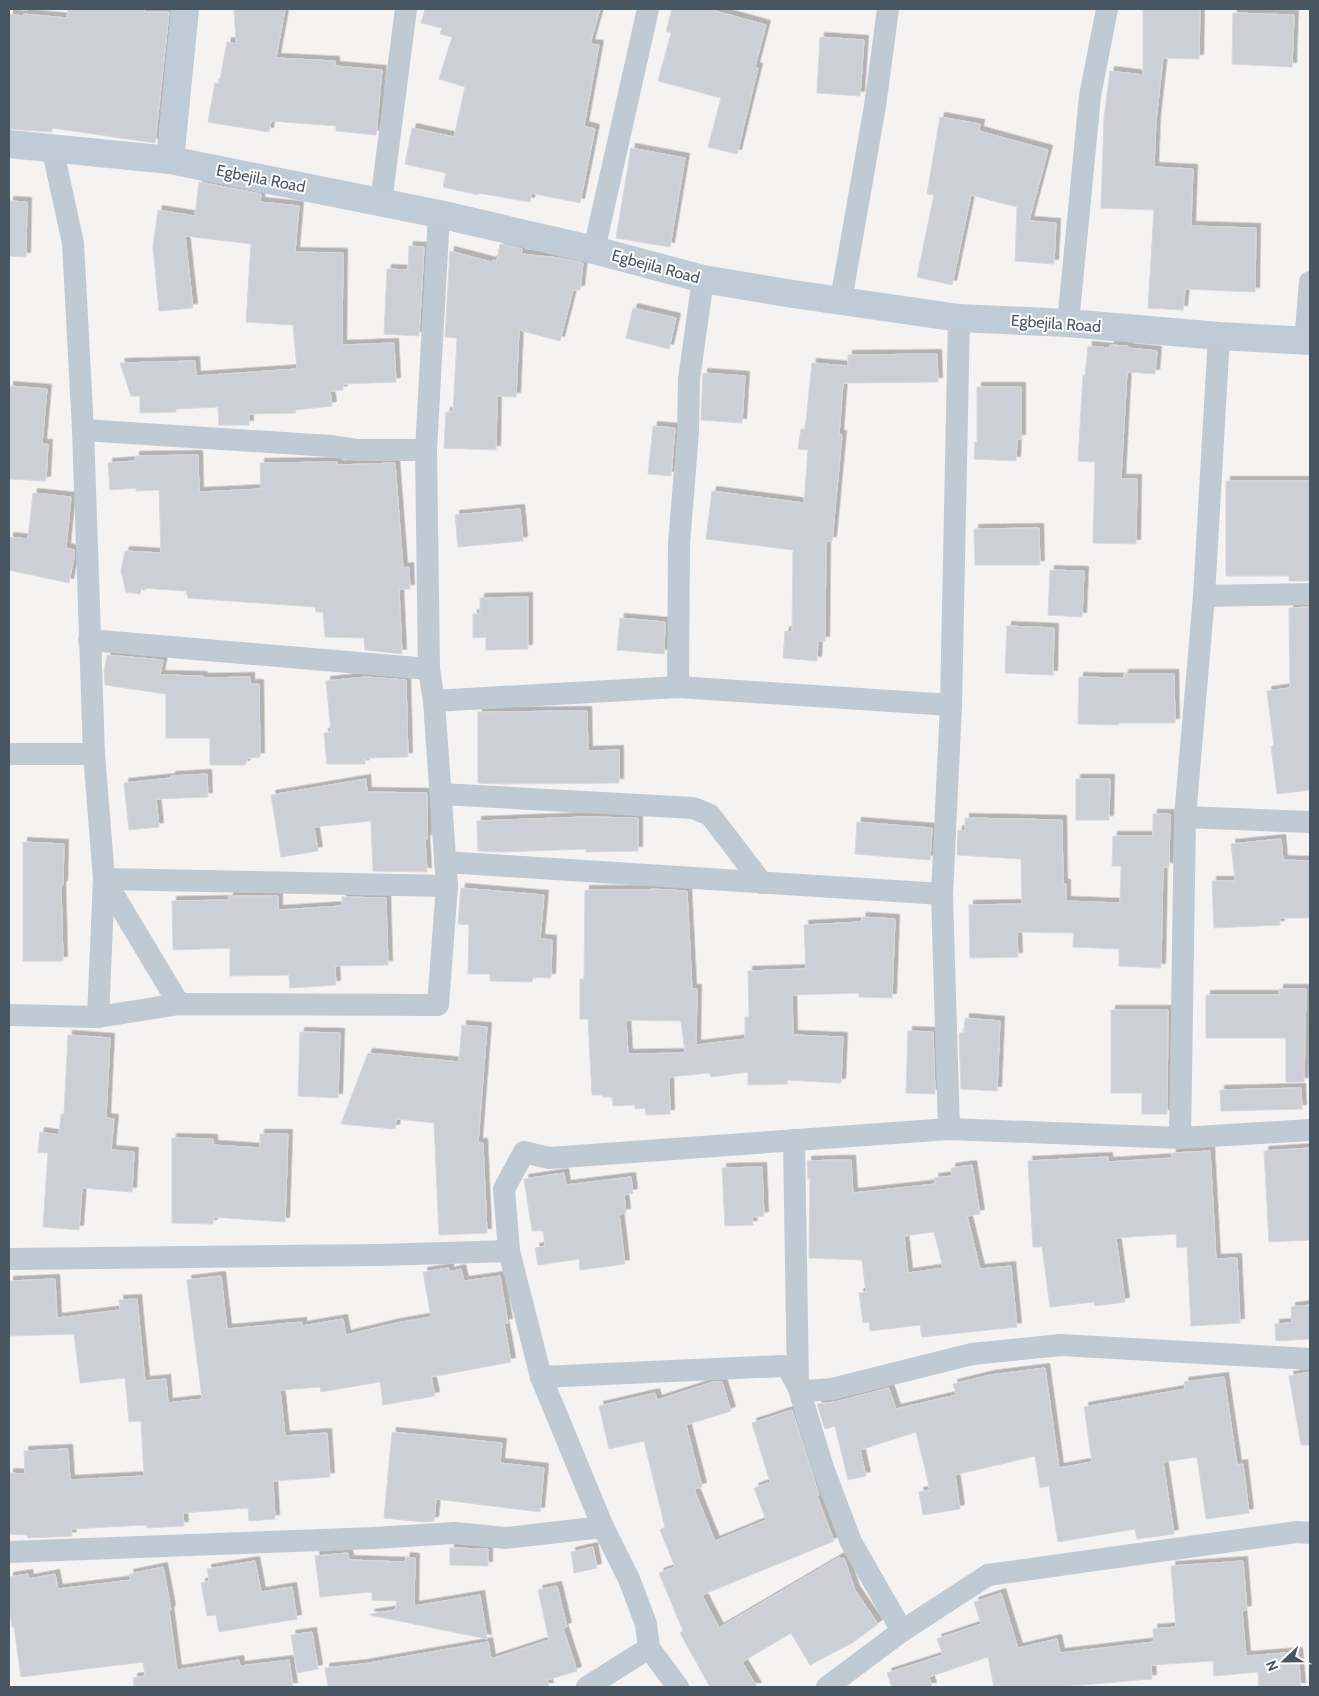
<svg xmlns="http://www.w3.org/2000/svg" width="1319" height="1696" font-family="Cabin,sans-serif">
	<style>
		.building { fill: #cccfd5; stroke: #d6d8de; fill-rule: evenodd; filter: url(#shadow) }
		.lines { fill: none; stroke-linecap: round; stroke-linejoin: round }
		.street { stroke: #bfcad3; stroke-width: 22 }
		.secondary { stroke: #bfcbd7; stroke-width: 28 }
		.labels { text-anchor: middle; stroke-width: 4; stroke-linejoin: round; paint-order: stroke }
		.street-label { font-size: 16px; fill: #485662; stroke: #fff }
	</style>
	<defs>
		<filter id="shadow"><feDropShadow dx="4.5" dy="-4.5" stdDeviation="0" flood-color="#0004"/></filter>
	</defs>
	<rect width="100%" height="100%" fill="#f5f2f2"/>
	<g class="building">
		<polygon points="68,9 145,9 144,12 169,12 155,143 52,128 52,132 9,129 9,14 23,16 24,14 67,18"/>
		<polygon points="234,9 285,9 276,58 335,61 335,66 382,70 376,135 336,131 336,126 271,121 269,132 208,122 215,83 219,84 227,42 236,44"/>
		<polygon points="425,9 600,9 590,44 599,45 584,126 595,129 580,203 531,193 530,202 478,193 478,195 443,187 446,173 405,164 412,128 454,137 465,87 439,79 452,37 440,34 442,28 421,23"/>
		<polygon points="672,9 708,9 766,25 755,67 758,68 737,154 708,147 721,98 658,81 671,33 666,31"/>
		<polygon points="1143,9 1200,9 1199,59 1163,58 1156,120 1154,167 1193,169 1191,226 1256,228 1255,292 1185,289 1183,310 1148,308 1154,210 1101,208 1104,118 1110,71 1143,75"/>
		<polygon points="1233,13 1294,15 1292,67 1232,64"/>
		<polygon points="820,37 864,40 860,96 817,93"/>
		<polygon points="940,117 980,124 979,131 1048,150 1029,221 1056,223 1054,264 1015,261 1017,207 971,195 952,285 917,277 934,195 927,194"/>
		<polygon points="631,148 685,158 670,247 616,238"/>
		<polygon points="199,182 261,194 260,202 299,206 295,252 343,253 342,345 394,343 396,382 343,384 343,390 330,391 332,406 295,410 296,413 249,414 249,425 219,425 218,407 176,409 176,412 140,413 140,396 131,396 120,363 195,361 196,376 297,369 293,325 246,322 251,244 185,236 193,308 159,311 153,247 158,210 195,216"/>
		<polygon points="9,201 27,202 26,257 9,256"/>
		<polygon points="500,244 522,249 521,254 559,258 583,263 580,290 573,290 560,341 519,330 516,397 497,396 496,450 444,448 446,412 453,412 457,338 445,337 450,251 492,262 493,260 497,261"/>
		<polygon points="409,246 424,247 419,336 384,334 387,269 408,270"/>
		<polygon points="633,308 676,318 669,349 626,338"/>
		<polygon points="1110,345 1128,346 1128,348 1157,351 1155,374 1127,372 1121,479 1137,479 1136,544 1093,543 1095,462 1078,461 1083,375 1085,376 1088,346 1110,348"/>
		<polygon points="937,354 938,382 843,383 839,435 842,435 832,541 826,541 825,641 818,641 817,661 783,658 785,631 792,632 793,550 706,539 712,491 804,503 808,450 798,449 801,429 805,430 812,363 848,366 848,355"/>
		<polygon points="703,373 745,376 742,423 701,420"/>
		<polygon points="9,386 47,389 42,444 48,444 46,481 9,479"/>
		<polygon points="977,387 1021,387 1021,439 1017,439 1016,461 974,459 975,442 977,442"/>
		<polygon points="653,426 675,428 671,476 648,474"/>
		<polygon points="198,455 199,492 261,489 260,463 337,462 337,465 395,463 403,568 409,567 410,589 399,589 402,654 365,650 364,638 325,637 323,612 316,612 315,607 188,598 186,591 141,588 140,594 126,592 121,571 125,551 161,553 159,490 136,491 136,488 110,490 108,463 135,461 135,456"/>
		<polygon points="1226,481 1310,481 1310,581 1289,581 1289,576 1226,576"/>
		<polygon points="33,493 71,497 66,548 74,550 74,557 69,583 9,570 9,537 28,539"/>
		<polygon points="520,509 523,541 458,547 455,515"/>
		<polygon points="1039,528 1040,565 975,565 974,529"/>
		<polygon points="1050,570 1084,571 1082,617 1048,615"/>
		<polygon points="528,597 528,649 486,650 486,637 473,638 473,614 480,614 480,598"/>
		<polygon points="1310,607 1310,790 1277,794 1271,746 1274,746 1267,691 1290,688 1289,608"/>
		<polygon points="620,618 665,622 664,654 617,650"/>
		<polygon points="1007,626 1054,628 1053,675 1005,673"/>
		<polygon points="107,655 163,660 160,675 203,676 203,678 250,677 250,684 259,684 260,757 248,758 245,765 210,765 210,738 166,738 166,694 105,685 104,672"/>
		<polygon points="1124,674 1174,674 1175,723 1118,723 1118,725 1078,724 1079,677 1124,678"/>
		<polygon points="366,677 406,680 408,757 365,758 365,764 327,764 324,733 331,732 326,681"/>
		<polygon points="587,711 588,751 619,750 619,783 502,784 478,783 478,712"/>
		<polygon points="207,774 208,797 156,799 159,827 129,830 124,783 171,778 171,776"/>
		<polygon points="366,779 367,792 427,793 427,839 425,839 427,872 373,871 371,821 314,827 318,851 281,857 271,795"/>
		<polygon points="1076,779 1110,779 1109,820 1076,820"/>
		<polygon points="1153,814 1170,814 1169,867 1163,867 1161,968 1119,966 1119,949 1073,947 1074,933 1017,932 1018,957 970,958 969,905 1022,904 1021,859 957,855 958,830 965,831 965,818 1062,820 1063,884 1066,884 1066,901 1120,903 1121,866 1112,866 1113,836 1153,836"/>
		<polygon points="586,817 638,818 638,851 586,852 586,849 501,852 478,851 477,821"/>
		<polygon points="857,822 932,828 930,860 855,854"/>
		<polygon points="1281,839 1283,860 1310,861 1310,918 1280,918 1280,925 1214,928 1212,881 1235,881 1231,844"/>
		<polygon points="23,842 64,844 63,885 61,885 63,961 23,961"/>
		<polygon points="461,888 544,895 540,939 552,940 551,978 533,977 532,982 490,981 490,974 468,974 469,925 458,924"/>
		<path d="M 651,889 L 687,891 L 692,989 L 697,989 L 696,1045 L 745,1039 L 745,1017 L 749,1017 L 748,971 L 806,969 L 804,925 L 861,922 L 862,917 L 895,919 L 892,998 L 859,997 L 859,993 L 792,995 L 793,1035 L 843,1037 L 841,1083 L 787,1080 L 788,1084 L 748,1085 L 748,1072 L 711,1077 L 709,1073 L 669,1077 L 670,1114 L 646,1115 L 645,1108 L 635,1109 L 635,1105 L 613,1106 L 612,1097 L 603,1097 L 603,1095 L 592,1095 L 588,1019 L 580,1019 L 580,979 L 584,979 L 585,890 L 651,890 ZM 626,1020 L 681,1021 L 685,1053 L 628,1054 Z"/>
		<polygon points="229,896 278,896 278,910 342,906 342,897 386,898 388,965 335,966 336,985 290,988 289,975 230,976 230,948 173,950 172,901 229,900"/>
		<polygon points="1279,989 1306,989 1304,1082 1286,1082 1286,1038 1206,1038 1206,995 1279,995"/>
		<polygon points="1111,1010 1168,1010 1167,1114 1142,1114 1142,1093 1111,1093"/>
		<polygon points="965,1018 1000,1021 997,1091 961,1089 959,1033 964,1033"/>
		<polygon points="462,1025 487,1027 478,1143 483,1143 487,1233 439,1235 434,1123 396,1119 395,1129 341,1124 368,1053 459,1062"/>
		<polygon points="908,1031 933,1032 935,1094 906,1093"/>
		<polygon points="300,1032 340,1033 338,1098 298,1096"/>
		<polygon points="68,1035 110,1038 106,1118 114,1119 111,1150 134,1152 132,1192 82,1188 79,1230 43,1227 48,1153 38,1152 40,1132 59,1135 61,1114 64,1114"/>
		<polygon points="1301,1088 1302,1109 1221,1111 1220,1090"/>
		<polygon points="260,1134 288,1134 285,1222 213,1217 213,1224 172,1223 172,1138 213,1139 213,1145 260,1148"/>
		<polygon points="1310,1148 1310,1240 1269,1242 1264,1151"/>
		<polygon points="1210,1151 1216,1259 1237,1258 1240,1323 1191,1326 1187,1247 1177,1248 1176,1234 1116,1238 1125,1302 1095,1306 1094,1302 1050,1307 1042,1247 1033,1247 1028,1161 1108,1157 1108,1162 1172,1158 1172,1153"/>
		<path d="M 834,1160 L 851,1160 L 853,1193 L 935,1184 L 934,1178 L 952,1176 L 951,1168 L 972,1165 L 980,1214 L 967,1216 L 980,1269 L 1011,1266 L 1017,1327 L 922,1337 L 920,1325 L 870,1331 L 869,1322 L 863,1323 L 859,1293 L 866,1292 L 862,1260 L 809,1258 L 810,1179 L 808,1179 L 807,1161 ZM 934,1232 L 943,1268 L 908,1273 L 904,1236 Z"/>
		<polygon points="762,1167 764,1216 752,1217 753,1225 725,1226 722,1168"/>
		<polygon points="564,1173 566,1185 631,1177 633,1193 624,1195 626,1213 619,1214 625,1264 580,1270 579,1259 538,1265 535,1248 545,1246 543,1231 532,1231 524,1179"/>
		<polygon points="449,1268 449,1272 461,1269 464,1281 500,1276 508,1323 504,1323 511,1362 431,1377 435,1396 383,1405 380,1382 321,1392 320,1387 280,1390 285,1436 327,1433 330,1477 273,1481 275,1519 249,1521 248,1508 183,1513 184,1526 147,1528 147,1525 71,1529 72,1536 28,1538 27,1535 9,1534 9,1473 25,1474 24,1451 68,1449 70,1480 144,1476 141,1421 129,1422 125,1378 80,1383 74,1334 10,1336 9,1281 55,1279 57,1318 120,1310 119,1300 137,1299 145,1381 166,1379 168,1403 202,1399 187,1280 221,1276 227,1329 302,1322 302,1326 343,1319 346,1335 396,1323 431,1317 423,1272"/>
		<polygon points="1310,1305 1310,1339 1276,1341 1275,1324 1292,1323 1291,1307"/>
		<polygon points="1045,1368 1059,1468 1092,1462 1084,1407 1185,1389 1184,1382 1224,1377 1237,1465 1243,1464 1249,1513 1206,1519 1197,1457 1163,1462 1174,1534 1137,1539 1135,1529 1058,1542 1049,1486 1040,1488 1035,1456 955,1475 960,1509 923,1515 919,1492 930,1490 916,1432 860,1450 866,1476 848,1480 835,1426 825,1429 817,1404 835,1402 889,1388 896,1409 956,1395 953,1384 990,1375"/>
		<polygon points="1310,1372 1310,1445 1301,1445 1289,1376"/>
		<polygon points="713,1382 722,1382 731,1411 686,1425 702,1487 694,1489 715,1541 766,1520 754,1488 770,1482 752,1423 792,1410 819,1495 817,1496 834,1541 702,1595 719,1628 840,1557 841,1559 844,1558 855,1590 878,1624 852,1643 810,1665 791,1633 742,1662 757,1687 710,1687 680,1633 683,1631 659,1573 675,1567 660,1530 665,1527 644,1441 609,1449 599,1406 655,1393 657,1400"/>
		<polygon points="392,1432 502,1443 500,1463 544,1468 540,1512 436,1499 434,1521 424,1522 384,1518"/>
		<polygon points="593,1547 597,1568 574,1573 571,1552"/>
		<polygon points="450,1548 488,1549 488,1566 450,1565"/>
		<polygon points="348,1553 349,1560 405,1562 406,1557 415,1558 414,1606 480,1595 487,1639 370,1615 370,1614 395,1610 397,1601 372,1600 372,1592 320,1597 315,1556"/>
		<polygon points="255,1561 261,1592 292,1587 297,1619 219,1632 216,1615 207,1616 201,1583 209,1581 207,1569"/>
		<polygon points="1243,1561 1247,1610 1242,1611 1246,1656 1298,1652 1301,1687 1259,1687 1258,1672 1214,1676 1213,1661 1151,1665 1152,1679 1057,1687 994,1687 988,1657 929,1677 932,1687 892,1687 887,1673 943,1655 937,1639 981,1624 974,1602 1001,1593 1018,1648 1057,1639 1060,1653 1154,1642 1153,1629 1176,1627 1171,1566"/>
		<polygon points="163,1567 171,1610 169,1610 177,1670 239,1660 240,1666 289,1660 293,1687 134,1687 133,1678 145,1676 143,1662 21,1677 14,1627 12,1627 9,1607 9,1577 28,1574 29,1579 55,1574 58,1589 131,1580 129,1574"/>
		<polygon points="557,1586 567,1627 563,1628 577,1671 547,1680 549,1687 328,1687 325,1668 363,1664 488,1642 491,1659 549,1640 538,1590"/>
		<polygon points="312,1632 318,1669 297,1673 291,1635"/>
	</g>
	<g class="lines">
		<g class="street">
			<polyline points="52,147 73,243 83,430 94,754 104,879 98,1017"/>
			<polyline points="381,202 406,9"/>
			<polyline points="594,250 648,9"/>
			<polyline points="841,300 875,106 888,9"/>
			<polyline points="1068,323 1090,96 1107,9"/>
			<polyline points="1305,341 1310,282"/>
			<polyline points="83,430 330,446 357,450 426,450"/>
			<polyline points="1204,596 1310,594"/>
			<polyline points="89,640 429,669"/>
			<polyline points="678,687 679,544 688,432 689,379 703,279"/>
			<polyline points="434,701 678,687 951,705"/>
			<polyline points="9,754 94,754"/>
			<polyline points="441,794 693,808 710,815 762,883"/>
			<polyline points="1185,817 1310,822"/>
			<polyline points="445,862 942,894"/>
			<polyline points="104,879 447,886"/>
			<polyline points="104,879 179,1004"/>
			<polyline points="9,1015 98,1017 179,1004 438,1005 447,886 434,701 429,669 426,450 439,214"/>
			<polyline points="949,1129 942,894 951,705 959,318"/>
			<polyline points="1180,1138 1185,817 1204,596 1219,336"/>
			<polyline points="794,1140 798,1386 823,1468 851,1542 902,1631"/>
			<polyline points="509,1251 504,1189 524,1152 549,1158 949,1129 1180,1138 1310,1130"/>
			<polyline points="9,1259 379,1255 509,1251 541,1377 603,1527 629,1579 646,1624 649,1648 587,1687"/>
			<polyline points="541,1377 782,1366 789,1370 798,1386 808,1391 832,1389 972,1354 1061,1345 1310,1359"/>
			<polyline points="9,1552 374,1538 455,1533 506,1538 603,1527"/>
			<polyline points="649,1648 678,1687"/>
			<polyline points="827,1687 902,1631 988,1575 1297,1532 1310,1533"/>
		</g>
		<g class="secondary">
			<polyline points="9,144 170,160 439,214 594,250 703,279 793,294 959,318 1068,323 1219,336 1310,341"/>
			<polyline points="170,160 185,9"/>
		</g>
	</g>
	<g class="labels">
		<g class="street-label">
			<text transform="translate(261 178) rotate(11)" y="6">Egbejila Road</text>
			<text transform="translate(656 266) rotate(15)" y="6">Egbejila Road</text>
			<text transform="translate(1056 323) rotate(4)" y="6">Egbejila Road</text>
		</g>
	</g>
	<rect width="1319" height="1696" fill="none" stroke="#485662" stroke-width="20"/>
	<g transform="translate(1284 1661) rotate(248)" stroke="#ffffff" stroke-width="4" paint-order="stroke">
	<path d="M0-4L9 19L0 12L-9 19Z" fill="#485662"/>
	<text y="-8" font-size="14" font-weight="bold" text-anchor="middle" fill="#485662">N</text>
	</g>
</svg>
